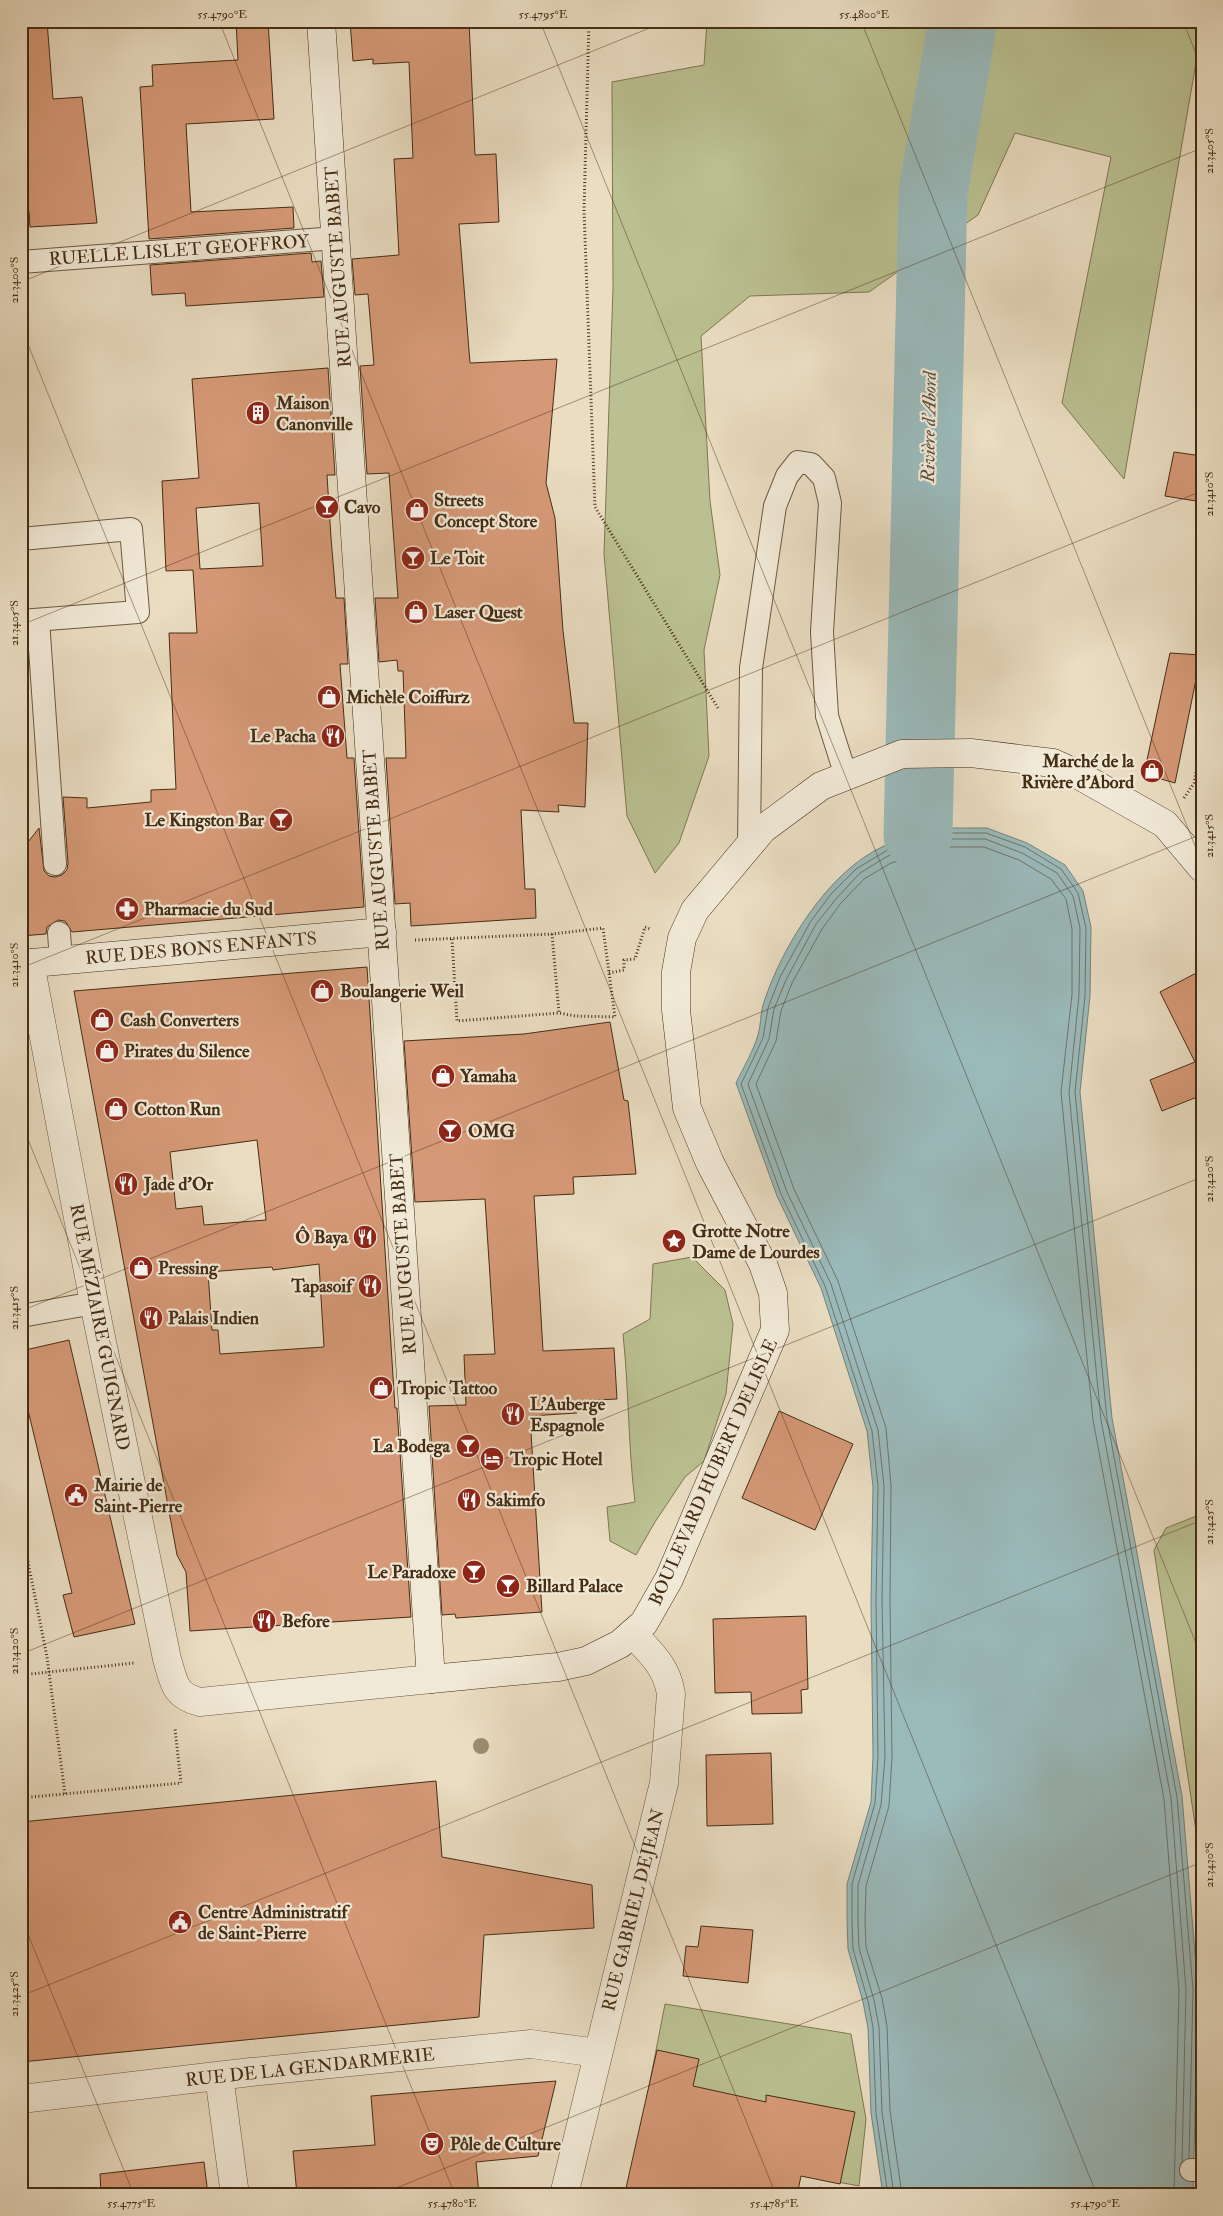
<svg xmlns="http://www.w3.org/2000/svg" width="1223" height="2216" font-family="'IM FELL Double Pica',serif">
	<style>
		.green { fill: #bac091; stroke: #807652 }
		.water { fill: #9ababb; stroke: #788278 }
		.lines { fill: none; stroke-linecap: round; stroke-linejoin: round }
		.shore { stroke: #707468; stroke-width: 1 }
		.river { stroke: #9ababb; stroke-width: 69 }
		.building { fill: #d69977; stroke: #452d14; fill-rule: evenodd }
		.lane-casing { stroke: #6e5940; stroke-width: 24 }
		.street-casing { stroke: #6e5940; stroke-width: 29 }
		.secondary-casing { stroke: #452d14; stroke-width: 29 }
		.path { stroke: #452d14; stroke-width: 3; stroke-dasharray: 1 2.5; stroke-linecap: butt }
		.lane { stroke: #f1e9d7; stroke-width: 22 }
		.street { stroke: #f1e9d7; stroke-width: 28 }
		.secondary { stroke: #f1e9d7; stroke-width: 28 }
		.tree { fill: #9c8c70 }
		.ticks { fill: none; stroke: #452d14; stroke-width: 1; stroke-opacity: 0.45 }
		.labels { text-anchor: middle; stroke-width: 4.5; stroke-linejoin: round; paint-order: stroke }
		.street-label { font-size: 18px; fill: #452d14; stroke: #f1e9d7 }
		.poi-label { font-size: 18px; font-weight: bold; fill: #452d14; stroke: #f1e9d7; text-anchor: start }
		.water-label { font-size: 19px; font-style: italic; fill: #5a503e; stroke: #f1e9d7 }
		.neatline { fill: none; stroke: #452d14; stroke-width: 2 }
		.ticks-label { font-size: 12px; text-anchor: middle; fill: #452d14 }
	</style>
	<rect width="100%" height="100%" fill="#eaddc2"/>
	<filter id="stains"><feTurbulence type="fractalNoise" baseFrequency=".004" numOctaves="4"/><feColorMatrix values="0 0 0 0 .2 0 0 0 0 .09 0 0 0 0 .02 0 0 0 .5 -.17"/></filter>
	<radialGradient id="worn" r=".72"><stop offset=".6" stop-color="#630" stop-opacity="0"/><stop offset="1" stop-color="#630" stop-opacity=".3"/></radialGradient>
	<g class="green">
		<polygon points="707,21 1202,21 1202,28 1124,479 1062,403 1111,157 1015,133 978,215 869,292 750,296 701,336 710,501 720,575 704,650 709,756 679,843 655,873 627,816 604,554 613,288 612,82 704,65"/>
		<path d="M 692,1257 L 725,1290 L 733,1324 L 726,1394 L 704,1461 L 685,1477 L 655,1522 L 636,1555 L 610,1541 L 607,1507 L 635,1502 C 628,1446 629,1390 623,1334 L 650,1319 L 653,1264 Z"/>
		<polygon points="1199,1515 1202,1515 1202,1871 1154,1550 1166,1528"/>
		<polygon points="665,2004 851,2034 866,2119 859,2186 732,2162 647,2097"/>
		<polygon points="820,2187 837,2191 866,2189 873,2195 812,2195"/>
	</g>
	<path class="water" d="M 950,828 L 987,828 L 1027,843 L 1065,865 L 1083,891 L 1091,927 L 1090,996 L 1080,1092 L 1112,1418 L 1182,1796 L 1198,1990 L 1193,2195 L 883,2195 L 871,2113 L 868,2028 L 863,2002 L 848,1949 L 847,1921 L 847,1884 L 871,1802 L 873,1756 L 871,1600 L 873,1487 L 867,1431 L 821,1288 L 777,1196 L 736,1083 C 743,1068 753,1052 758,1035 C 761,1026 760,1015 763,1005 C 781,948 828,871 884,846 C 904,837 928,833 950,828 Z"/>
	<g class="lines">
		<g class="shore">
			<polyline points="888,2195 876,2113 873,2027 868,2001 853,1949 852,1921 852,1884 875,1803 878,1757 876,1600 878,1486 872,1431 825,1286 781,1194 741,1084 763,1038 768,1008 780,977 811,921 831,894 856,869 886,851 919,840 950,833 986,833 1025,847 1061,869 1078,893 1086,928 1085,996 1075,1092 1107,1419 1177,1797 1193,1990 1189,2158"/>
			<polyline points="894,2195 882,2112 879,2027 874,2000 859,1948 858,1921 858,1885 881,1805 885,1757 882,1600 884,1486 878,1430 831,1284 787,1192 748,1084 769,1039 774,1009 786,980 816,924 836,899 860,873 888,856 951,839 985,839 1022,853 1057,873 1073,896 1080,928 1079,995 1069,1093 1101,1420 1171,1798 1186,1990 1182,2162"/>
			<polyline points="902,2195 890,2111 887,2026 882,1998 866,1947 865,1921 866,1886 889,1806 892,1757 890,1600 891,1486 886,1428 838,1281 794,1189 756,1084 776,1041 781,1011 792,983 822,929 841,903 864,879 891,863 951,847 984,847 1019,860 1051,879 1066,899 1072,929 1072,995 1061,1092 1093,1420 1164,1799 1179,1991 1174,2195"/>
		</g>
		<polyline class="river" points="918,835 933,192 963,21"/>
	</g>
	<g class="building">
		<polygon points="21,21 47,21 53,99 82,97 97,223 30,227 29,211 21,212 21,168 28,168 21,78"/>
		<polygon points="236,21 268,21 274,119 186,124 191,212 293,207 294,228 149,239 140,87 153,86 152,65 238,60"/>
		<polygon points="350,21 469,21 475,155 496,154 499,222 459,224 470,363 557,359 546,483 555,518 563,631 574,723 588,723 585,807 558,805 559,812 521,810 525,889 535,889 536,918 411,926 410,903 395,904 386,758 406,758 404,698 403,671 398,671 397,660 379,662 375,598 398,598 389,473 367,474 360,366 374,365 368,294 355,295 352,259 399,255 394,159 413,158 409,62 373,64 373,59 353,61"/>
		<polygon points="311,253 312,262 321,261 324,297 186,306 185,293 152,295 150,265"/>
		<path d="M 328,368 L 335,475 L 327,475 L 331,538 L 336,598 L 344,598 L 348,664 L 340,664 L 347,758 L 354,758 L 364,907 L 72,932 L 65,921 L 58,920 L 47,927 L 46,934 L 21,936 L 21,851 L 39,828 L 44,871 L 49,876 L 55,877 L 62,875 L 67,870 L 68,863 L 63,797 L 87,798 L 87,808 L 151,802 L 151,790 L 176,789 L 169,633 L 197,633 L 193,570 L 166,571 L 162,481 L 199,478 L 192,379 ZM 259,503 L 263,566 L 200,569 L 196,508 Z"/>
		<polygon points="1174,452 1202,456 1202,502 1165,496"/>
		<polygon points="1170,653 1201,655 1175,783 1144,774"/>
		<path d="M 367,967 L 395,1408 L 397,1408 L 411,1617 L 190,1631 L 186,1572 L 177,1555 L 74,991 ZM 257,1140 L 266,1220 L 204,1225 L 202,1206 L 176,1209 L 170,1152 ZM 319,1264 L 324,1347 L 220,1354 L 218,1330 L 212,1330 L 208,1272 L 272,1267 L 273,1270 Z"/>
		<polygon points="1202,970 1202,1095 1162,1111 1150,1080 1195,1062 1160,992"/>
		<polygon points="610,1022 624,1100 628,1101 636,1174 573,1177 574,1194 534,1196 543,1351 614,1348 617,1399 576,1401 577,1413 530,1416 542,1612 456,1618 455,1614 442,1615 429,1406 466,1405 464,1355 495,1354 485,1199 415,1202 404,1041 524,1034"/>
		<polygon points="69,1340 135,1624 74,1637 63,1595 72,1593 21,1381 21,1351"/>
		<polygon points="779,1411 853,1444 815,1530 742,1498"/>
		<polygon points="806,1616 808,1689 801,1690 802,1713 752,1714 751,1692 715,1693 713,1619"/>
		<polygon points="771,1753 773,1824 707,1826 706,1755"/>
		<polygon points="436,1781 442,1857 592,1885 594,1928 484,1935 479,2017 21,2062 21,1822"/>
		<polygon points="701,1926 753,1930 748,1983 683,1976 686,1946 698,1947"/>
		<polygon points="657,2050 699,2059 693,2086 766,2102 766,2095 855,2112 840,2184 801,2176 797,2195 644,2195 645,2192 626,2188"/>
		<polygon points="556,2081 538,2156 476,2162 479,2195 297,2195 293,2151 375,2145 371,2096"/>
		<polygon points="204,2162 208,2195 101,2195 100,2174"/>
	</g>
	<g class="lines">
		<g class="lane-casing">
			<g id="lane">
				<polyline points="21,262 336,238"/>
				<polyline points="21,539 131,529 138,612 21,621"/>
				<polyline points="38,620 55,864"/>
				<polyline points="749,845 751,668 775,506 787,476 798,462 811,464 824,478 830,503 822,632 827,716 846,776"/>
				<polyline points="59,933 61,960"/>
				<polyline points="21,1316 94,1303"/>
				<polyline points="1191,2170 1202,2170"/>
			</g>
		</g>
		<g class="street-casing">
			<g id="street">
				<path d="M 30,963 L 94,1303 L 167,1659 C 174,1682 174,1696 200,1702 L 431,1679"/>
				<polyline points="219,2076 235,2195"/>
				<polyline points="21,2099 251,2072 531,2044 598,2053"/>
				<path d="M 564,2195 L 664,1783 L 671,1694 C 667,1667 651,1653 633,1634"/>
			</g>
		</g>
		<g class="secondary-casing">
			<g id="secondary">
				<polyline points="321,21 431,1679 558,1667 586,1661 620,1644 644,1623 669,1579 775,1330 773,1293 763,1264 710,1163 687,1108 676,1010 676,972 682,938 695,910 763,829 821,786 902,754 971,753 1053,763 1075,773 1165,824 1202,868"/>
				<polyline points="21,964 382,932"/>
			</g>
		</g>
		<g class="path">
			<polyline points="589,21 584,210 595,507 718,708"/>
			<polyline points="1184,798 1194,783 1202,740"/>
			<polyline points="552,934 559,1013"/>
			<polyline points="415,940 552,934 603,928 615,1017 575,1016 559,1013 457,1021 452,939"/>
			<polyline points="609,973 624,970 624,960 635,959 645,927 650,929"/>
			<polyline points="21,1527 47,1657 65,1794"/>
			<polyline points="21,1675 134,1663"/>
			<polyline points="21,1798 181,1783 175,1729"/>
		</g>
		<use href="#lane" class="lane"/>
		<use href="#street" class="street"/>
		<use href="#secondary" class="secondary"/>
	</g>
	<circle class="tree" cx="481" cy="1746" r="8"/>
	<path class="ticks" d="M 219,21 L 1097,2195M 540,21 L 1202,1658M 861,21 L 1202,863M 1183,21 L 1202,69M 21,282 L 667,21M 21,327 L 776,2195M 21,625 L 1202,148M 21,968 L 1202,491M 21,1122 L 455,2195M 21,1311 L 1202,834M 21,1654 L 1202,1177M 21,1917 L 134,2195M 21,1996 L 1202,1520M 379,2195 L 1202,1862"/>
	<defs>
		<g id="building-disc" transform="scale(1.25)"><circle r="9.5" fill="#8f2418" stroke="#f1e9d7"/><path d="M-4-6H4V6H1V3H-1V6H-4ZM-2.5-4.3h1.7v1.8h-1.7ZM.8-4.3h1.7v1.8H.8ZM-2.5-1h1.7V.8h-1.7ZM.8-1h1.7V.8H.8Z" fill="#fff"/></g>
		<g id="bar-disc" transform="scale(1.25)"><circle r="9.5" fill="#8f2418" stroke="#f1e9d7"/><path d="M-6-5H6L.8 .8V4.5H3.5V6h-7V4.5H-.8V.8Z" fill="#fff"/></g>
		<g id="shop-disc" transform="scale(1.25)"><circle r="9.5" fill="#8f2418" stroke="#f1e9d7"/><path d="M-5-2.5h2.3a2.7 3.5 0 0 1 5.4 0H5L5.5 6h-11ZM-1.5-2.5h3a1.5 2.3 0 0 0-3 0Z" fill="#fff"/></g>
		<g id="restaurant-disc" transform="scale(1.25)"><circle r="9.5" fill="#8f2418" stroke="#f1e9d7"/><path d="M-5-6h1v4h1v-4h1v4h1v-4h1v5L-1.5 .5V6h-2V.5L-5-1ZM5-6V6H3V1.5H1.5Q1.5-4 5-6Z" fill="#fff"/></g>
		<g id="pharmacy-disc" transform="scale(1.25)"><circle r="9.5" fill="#8f2418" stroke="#f1e9d7"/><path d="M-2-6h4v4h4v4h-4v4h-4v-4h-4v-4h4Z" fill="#fff"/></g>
		<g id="sight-disc" transform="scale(1.25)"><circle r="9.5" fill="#8f2418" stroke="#f1e9d7"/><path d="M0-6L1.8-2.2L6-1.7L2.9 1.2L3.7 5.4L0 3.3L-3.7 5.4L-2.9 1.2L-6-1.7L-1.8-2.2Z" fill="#fff"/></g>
		<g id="hotel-disc" transform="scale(1.25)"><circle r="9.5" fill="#8f2418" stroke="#f1e9d7"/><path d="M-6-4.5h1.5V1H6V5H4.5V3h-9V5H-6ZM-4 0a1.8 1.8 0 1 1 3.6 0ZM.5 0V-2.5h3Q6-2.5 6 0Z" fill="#fff"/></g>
		<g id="civic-disc" transform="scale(1.25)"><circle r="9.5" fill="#8f2418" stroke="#f1e9d7"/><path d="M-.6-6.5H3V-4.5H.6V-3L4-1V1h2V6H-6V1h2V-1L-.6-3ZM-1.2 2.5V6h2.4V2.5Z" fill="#fff"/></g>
		<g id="theatre-disc" transform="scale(1.25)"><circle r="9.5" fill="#8f2418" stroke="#f1e9d7"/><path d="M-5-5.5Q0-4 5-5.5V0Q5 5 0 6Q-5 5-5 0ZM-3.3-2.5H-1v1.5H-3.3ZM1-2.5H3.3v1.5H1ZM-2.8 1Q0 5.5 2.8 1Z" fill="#fff"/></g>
	</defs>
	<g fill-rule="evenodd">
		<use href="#building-disc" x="258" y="413"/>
		<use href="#bar-disc" x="327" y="507"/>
		<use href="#shop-disc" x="417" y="510"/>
		<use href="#bar-disc" x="413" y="558"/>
		<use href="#shop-disc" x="416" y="612"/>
		<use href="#shop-disc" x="329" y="697"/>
		<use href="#restaurant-disc" x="333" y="736"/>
		<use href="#shop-disc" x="1152" y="771"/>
		<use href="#bar-disc" x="281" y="820"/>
		<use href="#pharmacy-disc" x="127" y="909"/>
		<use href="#shop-disc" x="322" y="991"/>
		<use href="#shop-disc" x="102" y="1020"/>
		<use href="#shop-disc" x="107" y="1051"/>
		<use href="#shop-disc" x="443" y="1076"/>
		<use href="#shop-disc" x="116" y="1109"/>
		<use href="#bar-disc" x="450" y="1131"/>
		<use href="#restaurant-disc" x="126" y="1184"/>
		<use href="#restaurant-disc" x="365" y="1237"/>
		<use href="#sight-disc" x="674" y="1241"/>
		<use href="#shop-disc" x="141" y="1268"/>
		<use href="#restaurant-disc" x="370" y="1286"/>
		<use href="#restaurant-disc" x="151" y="1318"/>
		<use href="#shop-disc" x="381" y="1388"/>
		<use href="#restaurant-disc" x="513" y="1414"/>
		<use href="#bar-disc" x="468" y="1446"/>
		<use href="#hotel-disc" x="492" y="1459"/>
		<use href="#civic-disc" x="76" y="1495"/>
		<use href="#restaurant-disc" x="469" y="1500"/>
		<use href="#bar-disc" x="474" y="1572"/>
		<use href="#bar-disc" x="508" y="1586"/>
		<use href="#restaurant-disc" x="264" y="1621"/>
		<use href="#civic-disc" x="180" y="1922"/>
		<use href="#theatre-disc" x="432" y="2144"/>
	</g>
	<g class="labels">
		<g class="street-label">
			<text transform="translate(179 250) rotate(-4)" y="6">RUELLE LISLET GEOFFROY</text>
			<text transform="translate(338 267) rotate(-94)" y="6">RUE AUGUSTE BABET</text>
			<text transform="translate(376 850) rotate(-94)" y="6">RUE AUGUSTE BABET</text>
			<text transform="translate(201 948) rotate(-5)" y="6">RUE DES BONS ENFANTS</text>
			<text transform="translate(403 1254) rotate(-94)" y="6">RUE AUGUSTE BABET</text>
			<text transform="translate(100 1327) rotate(79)" y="6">RUE MÉZIAIRE GUIGNARD</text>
			<text transform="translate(713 1472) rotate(-66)" y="6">BOULEVARD HUBERT DELISLE</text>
			<text transform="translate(633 1910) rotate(-76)" y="6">RUE GABRIEL DEJEAN</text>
			<text transform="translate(310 2067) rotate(-6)" y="6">RUE DE LA GENDARMERIE</text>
		</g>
		<g class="poi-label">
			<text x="276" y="409">Maison<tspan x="276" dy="21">Canonville</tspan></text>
			<text x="434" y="506">Streets<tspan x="434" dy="21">Concept Store</tspan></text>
			<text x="344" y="513">Cavo</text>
			<text x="430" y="564">Le Toit</text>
			<text x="434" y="618">Laser Quest</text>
			<text x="346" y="703">Michèle Coiffurz</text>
			<text x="316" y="742" text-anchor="end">Le Pacha</text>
			<text x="1134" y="767" text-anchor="end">Marché de la<tspan x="1134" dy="21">Rivière d’Abord</tspan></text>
			<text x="264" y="826" text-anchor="end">Le Kingston Bar</text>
			<text x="144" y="915">Pharmacie du Sud</text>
			<text x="340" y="997">Boulangerie Weil</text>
			<text x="120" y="1026">Cash Converters</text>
			<text x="124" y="1057">Pirates du Silence</text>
			<text x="460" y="1082">Yamaha</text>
			<text x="134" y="1115">Cotton Run</text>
			<text x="468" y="1137">OMG</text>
			<text x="144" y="1190">Jade d'Or</text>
			<text x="692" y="1237">Grotte Notre<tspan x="692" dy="21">Dame de Lourdes</tspan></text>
			<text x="348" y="1243" text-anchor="end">Ô Baya</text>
			<text x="158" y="1274">Pressing</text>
			<text x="352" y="1292" text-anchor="end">Tapasoif</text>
			<text x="168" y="1324">Palais Indien</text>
			<text x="398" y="1394">Tropic Tattoo</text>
			<text x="530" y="1410">L'Auberge<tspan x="530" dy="21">Espagnole</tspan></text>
			<text x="450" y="1452" text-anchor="end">La Bodega</text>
			<text x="510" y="1465">Tropic Hotel</text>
			<text x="94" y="1491">Mairie de<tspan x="94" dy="21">Saint-Pierre</tspan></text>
			<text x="486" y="1506">Sakimfo</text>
			<text x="456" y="1578" text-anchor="end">Le Paradoxe</text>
			<text x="526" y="1592">Billard Palace</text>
			<text x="282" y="1627">Before</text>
			<text x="198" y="1918">Centre Administratif<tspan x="198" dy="21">de Saint-Pierre</tspan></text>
			<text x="450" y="2150">Pôle de Culture</text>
		</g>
		<g class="water-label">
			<text transform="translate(928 427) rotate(-89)" y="7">Rivière d'Abord</text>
		</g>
	</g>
	<rect width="1223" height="2216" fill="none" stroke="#eaddc2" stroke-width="55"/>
	<rect x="28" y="28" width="1168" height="2160" class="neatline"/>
	<g class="ticks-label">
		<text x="222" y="18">55.4790°E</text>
		<text x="543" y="18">55.4795°E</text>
		<text x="864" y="18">55.4800°E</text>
		<text transform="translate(1209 151) rotate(-90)" y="4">21.3405°S</text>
		<text transform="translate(14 280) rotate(-90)" y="4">21.3400°S</text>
		<text transform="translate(1209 494) rotate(-90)" y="4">21.3410°S</text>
		<text transform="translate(14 623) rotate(-90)" y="4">21.3405°S</text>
		<text transform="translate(1209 836) rotate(-90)" y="4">21.3415°S</text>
		<text transform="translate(14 965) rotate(-90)" y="4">21.3410°S</text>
		<text transform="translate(1209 1179) rotate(-90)" y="4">21.3420°S</text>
		<text transform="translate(14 1308) rotate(-90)" y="4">21.3415°S</text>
		<text transform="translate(1209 1522) rotate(-90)" y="4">21.3425°S</text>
		<text transform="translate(14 1651) rotate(-90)" y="4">21.3420°S</text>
		<text transform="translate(1209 1865) rotate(-90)" y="4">21.3430°S</text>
		<text transform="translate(14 1994) rotate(-90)" y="4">21.3425°S</text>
		<text x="131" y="2207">55.4775°E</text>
		<text x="452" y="2207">55.4780°E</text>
		<text x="774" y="2207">55.4785°E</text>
		<text x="1095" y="2207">55.4790°E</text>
	</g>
	<rect width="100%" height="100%" filter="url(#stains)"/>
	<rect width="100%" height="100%" fill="url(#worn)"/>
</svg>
